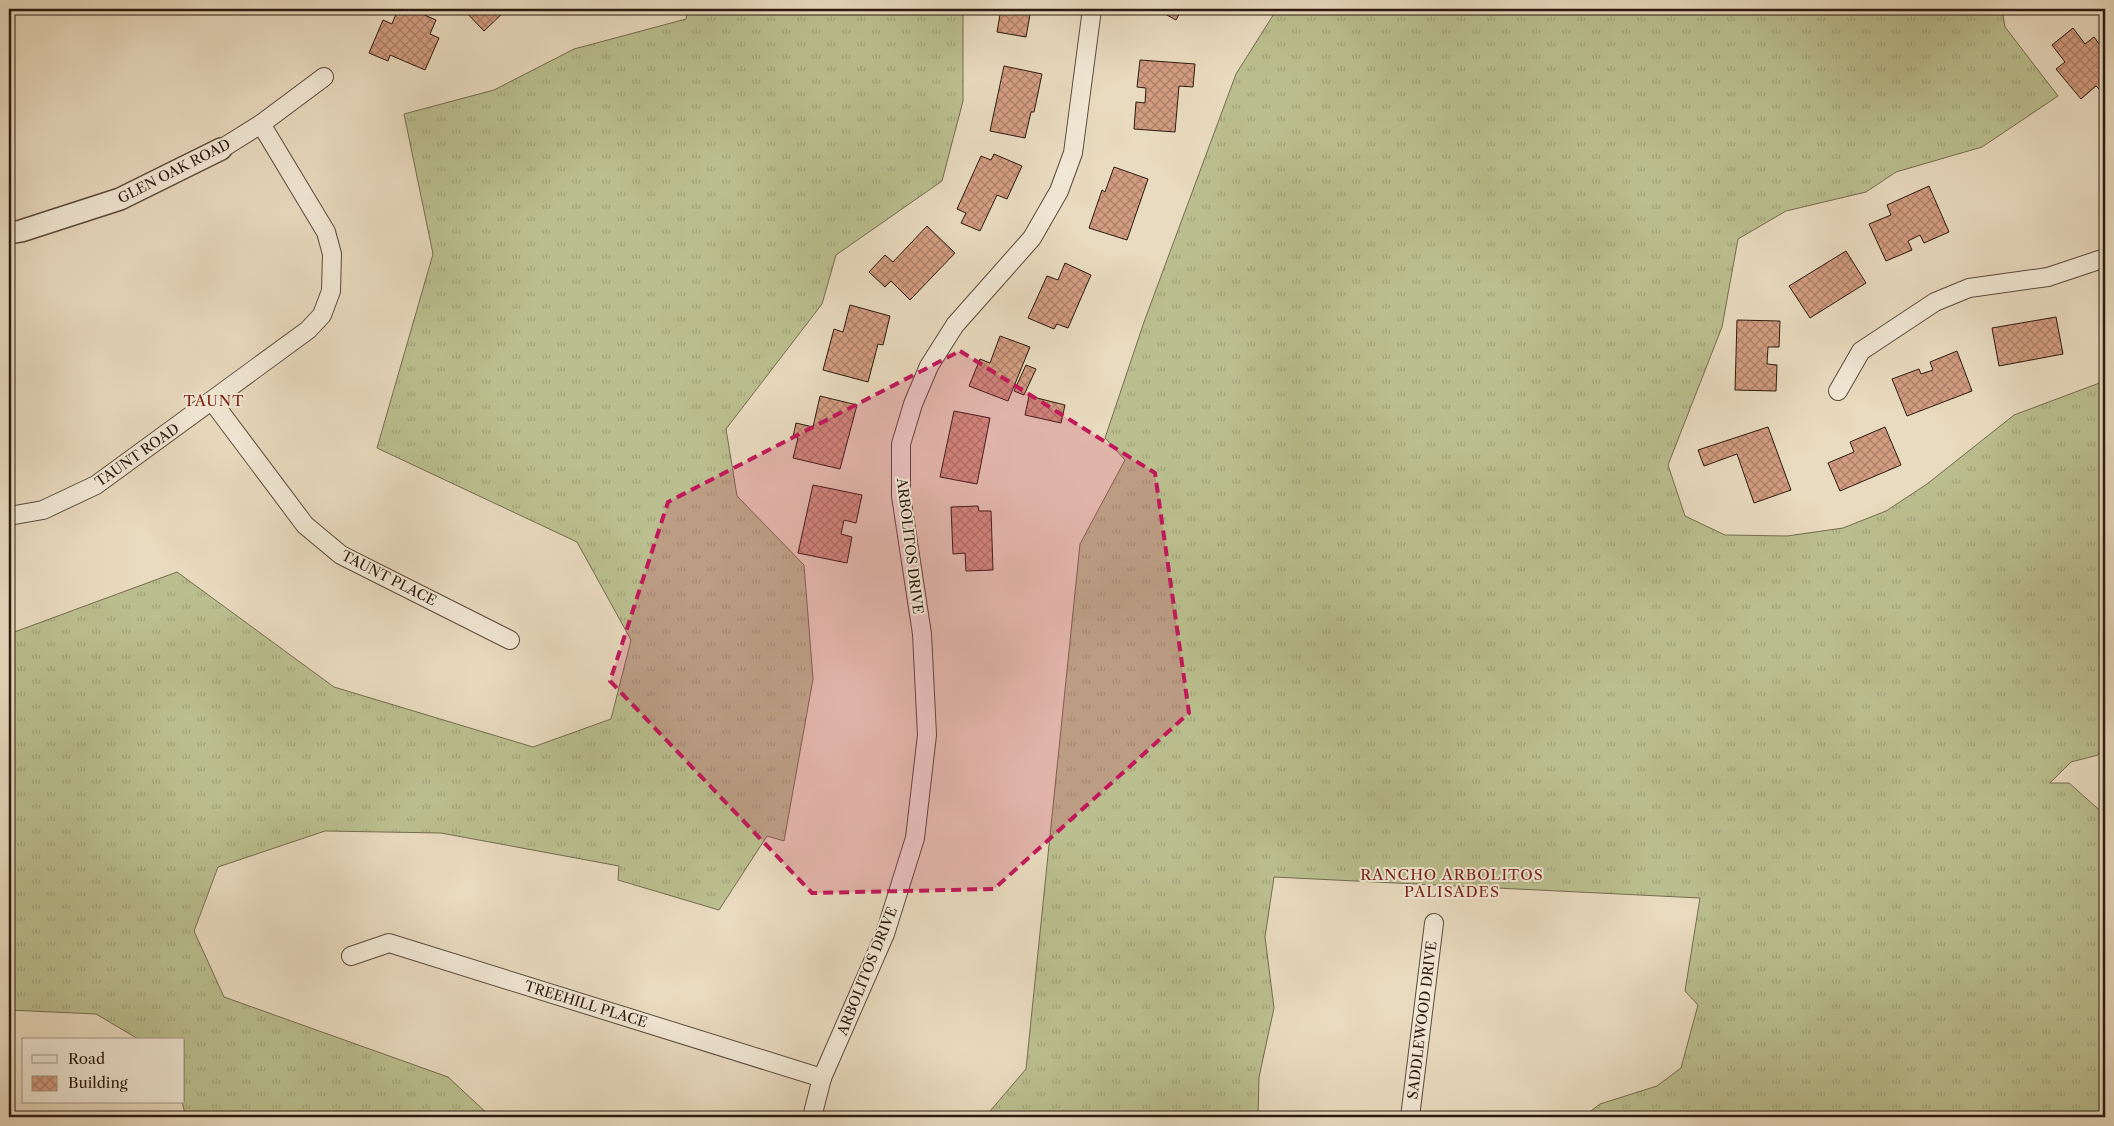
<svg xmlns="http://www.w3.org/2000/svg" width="2114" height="1126" font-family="'Libre Caslon Text',serif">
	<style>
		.grass { fill: url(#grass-tufts); stroke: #746c50 }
		.building { fill: url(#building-cross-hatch); stroke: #2c1a10 }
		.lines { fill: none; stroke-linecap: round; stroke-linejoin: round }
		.minor-casing { stroke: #5b4a3c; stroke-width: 20 }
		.tertiary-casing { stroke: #5b4a3c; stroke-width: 24 }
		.minor { stroke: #f1e8d5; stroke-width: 18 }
		.tertiary { stroke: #f1e8d5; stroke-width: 21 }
		.marked { fill: #c2185b; fill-opacity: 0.2; stroke: #c2185b; stroke-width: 4; stroke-dasharray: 10 6; stroke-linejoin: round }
		.labels { text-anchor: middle; stroke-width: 4; stroke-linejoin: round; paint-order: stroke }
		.street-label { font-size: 14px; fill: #2c1a10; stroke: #f1e8d5 }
		.neighbourhood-label { font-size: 15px; letter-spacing: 1px; fill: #7a1f14; stroke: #f1e8d5 }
	</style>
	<defs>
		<pattern id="grass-tufts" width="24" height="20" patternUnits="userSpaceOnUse" patternTransform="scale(1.25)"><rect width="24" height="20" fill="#bbbf8f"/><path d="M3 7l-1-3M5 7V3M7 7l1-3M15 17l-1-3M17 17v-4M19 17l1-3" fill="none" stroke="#a1a47a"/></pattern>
		<pattern id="building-cross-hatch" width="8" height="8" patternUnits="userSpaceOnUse" patternTransform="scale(1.25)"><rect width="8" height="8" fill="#d39d81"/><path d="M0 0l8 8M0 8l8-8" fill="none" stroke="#ab7f68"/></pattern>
	</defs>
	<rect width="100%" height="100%" fill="#e9dbbf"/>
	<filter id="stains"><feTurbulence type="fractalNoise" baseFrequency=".004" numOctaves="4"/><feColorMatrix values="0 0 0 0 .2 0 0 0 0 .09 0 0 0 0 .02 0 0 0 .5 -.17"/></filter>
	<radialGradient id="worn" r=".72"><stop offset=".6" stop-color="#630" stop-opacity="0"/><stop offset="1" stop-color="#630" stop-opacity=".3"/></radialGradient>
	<g class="grass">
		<polygon points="688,9 963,9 963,101 942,181 836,255 822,304 726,429 737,496 804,565 813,679 784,841 767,836 719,910 618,880 619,866 441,833 325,831 218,867 194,931 224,997 448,1077 491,1117 186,1117 182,1102 184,1102 184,1040 140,1040 96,1014 9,1010 9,634 177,572 334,687 533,747 611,719 631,640 577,542 377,448 433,254 404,114 494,90 574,49 686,19"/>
		<polygon points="1277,9 2002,9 2005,27 2058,96 1982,147 1896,172 1866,192 1786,211 1738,239 1722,327 1668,465 1685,516 1725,535 1787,536 1843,528 1886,511 1927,484 2014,415 2102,382 2105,384 2105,734 2098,755 2071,762 2050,783 2069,783 2105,815 2105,1117 1583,1117 1600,1104 1657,1086 1681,1068 1698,1005 1685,991 1700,898 1274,877 1265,937 1274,1008 1259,1077 1258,1117 985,1117 1026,1069 1080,544 1125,460 1105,438 1144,322 1236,74"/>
	</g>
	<g class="building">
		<polygon points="398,9 411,9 436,20 430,34 439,38 425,70 390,55 388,61 369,53 383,20 392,24"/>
		<polygon points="463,9 507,9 484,31"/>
		<polygon points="1001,9 1031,9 1026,37 997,32"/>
		<polygon points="1156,9 1182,9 1176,20"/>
		<polygon points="2073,28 2085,44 2094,37 2105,52 2105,86 2100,90 2096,86 2081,99 2056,69 2065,62 2052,45"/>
		<polygon points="1140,60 1195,64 1193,87 1179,86 1175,132 1134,129 1136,102 1145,103 1146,88 1137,87"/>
		<polygon points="1004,66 1042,74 1034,112 1031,112 1025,138 990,131"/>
		<polygon points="994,154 1022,166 1007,199 997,195 980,231 961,223 966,213 957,209 981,156 991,160"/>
		<polygon points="1114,167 1148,179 1127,240 1089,228 1102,190 1105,192"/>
		<polygon points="1929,186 1949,232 1924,243 1920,235 1908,241 1912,250 1886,261 1869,224 1891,215 1887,205"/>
		<polygon points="927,226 955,253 910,300 891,281 885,287 869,272 885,255 893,262"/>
		<polygon points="1846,251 1866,283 1810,318 1789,286"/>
		<polygon points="1065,263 1091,275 1068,328 1057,324 1054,329 1028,318 1047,276 1058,280"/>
		<polygon points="850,305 890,316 883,345 878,344 868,382 823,370 834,329 843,332"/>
		<polygon points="2056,317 2063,354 1999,366 1992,328"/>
		<polygon points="1737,320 1780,321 1779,347 1768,347 1767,364 1777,365 1776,391 1735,390"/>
		<polygon points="1000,336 1030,347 1008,401 969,386 980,359 990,363"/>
		<polygon points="1957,351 1972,391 1907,416 1892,379 1919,369 1921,374 1933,370 1930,362"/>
		<polygon points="1026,365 1036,369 1024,395 1014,391"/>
		<polygon points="820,396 857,405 840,469 793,458 798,438 793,437 796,423 813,427"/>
		<polygon points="1029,396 1065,405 1061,423 1025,415"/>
		<polygon points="954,411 990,418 977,484 940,477"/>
		<polygon points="1768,427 1791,490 1754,503 1737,454 1704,466 1698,450"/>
		<polygon points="1885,427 1901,465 1840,491 1828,463 1854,452 1850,442"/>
		<polygon points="813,485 862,495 856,523 844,520 841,534 852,537 847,563 798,553"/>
		<polygon points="978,506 979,511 991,511 993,570 966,571 965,553 953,554 951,507"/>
	</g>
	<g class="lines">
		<g class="minor-casing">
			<g id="minor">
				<polyline points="221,149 261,124 324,77"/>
				<polyline points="1838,391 1861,351 1935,302 1969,288 2048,277 2105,258"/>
				<polyline points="212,401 305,525 341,555 510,640"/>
				<polyline points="9,516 43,510 96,485 308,330 322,315 331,291 332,254 326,232 261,124"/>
				<polyline points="351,956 389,943 822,1078"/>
				<polyline points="812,1117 822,1078 885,934 915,838 927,735 922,634 901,496 901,444 913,404 929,366 955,325 1032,238 1059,191 1073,153 1092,9"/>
				<polyline points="1410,1117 1434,923"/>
			</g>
		</g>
		<g class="tertiary-casing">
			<polyline id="tertiary" points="9,233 21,231 120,199 221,149"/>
		</g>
		<use href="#minor" class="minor"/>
		<use href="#tertiary" class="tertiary"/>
	</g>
	<path class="marked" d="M 960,351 L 1155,473 L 1189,713 L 994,889 L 812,893 L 610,681 L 668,502 Z"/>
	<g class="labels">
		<g class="street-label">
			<text transform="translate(174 171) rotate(-27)" y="5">GLEN OAK ROAD</text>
			<text transform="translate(137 455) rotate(-35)" y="5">TAUNT ROAD</text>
			<text transform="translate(910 546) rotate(83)" y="5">ARBOLITOS DRIVE</text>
			<text transform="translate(389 578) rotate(27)" y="5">TAUNT PLACE</text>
			<text transform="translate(867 971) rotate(-68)" y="5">ARBOLITOS DRIVE</text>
			<text transform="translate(586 1004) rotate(17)" y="5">TREEHILL PLACE</text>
			<text transform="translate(1422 1020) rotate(-83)" y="5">SADDLEWOOD DRIVE</text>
		</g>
		<g class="neighbourhood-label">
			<text x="214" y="406">TAUNT</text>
			<text x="1452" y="880">RANCHO ARBOLITOS<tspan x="1452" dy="17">PALISADES</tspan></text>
		</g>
	</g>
	<rect width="2114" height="1126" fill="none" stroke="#e9dbbf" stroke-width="30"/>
	<rect x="10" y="10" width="2094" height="1106" fill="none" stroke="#2c1a10" stroke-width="2.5"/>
	<rect x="15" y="15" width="2084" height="1096" fill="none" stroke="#2c1a10"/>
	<rect x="22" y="1038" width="162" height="65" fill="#f1e8d5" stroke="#a29686"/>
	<rect x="32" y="1055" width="25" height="8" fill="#f1e8d5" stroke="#a29686"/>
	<text x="68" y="1064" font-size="15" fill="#2c1a10">Road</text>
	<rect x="32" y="1076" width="25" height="15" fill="url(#building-cross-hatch)" stroke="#a29686"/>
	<text x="68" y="1088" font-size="15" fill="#2c1a10">Building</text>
	<rect width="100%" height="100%" filter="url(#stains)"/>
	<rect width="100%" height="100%" fill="url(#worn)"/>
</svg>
